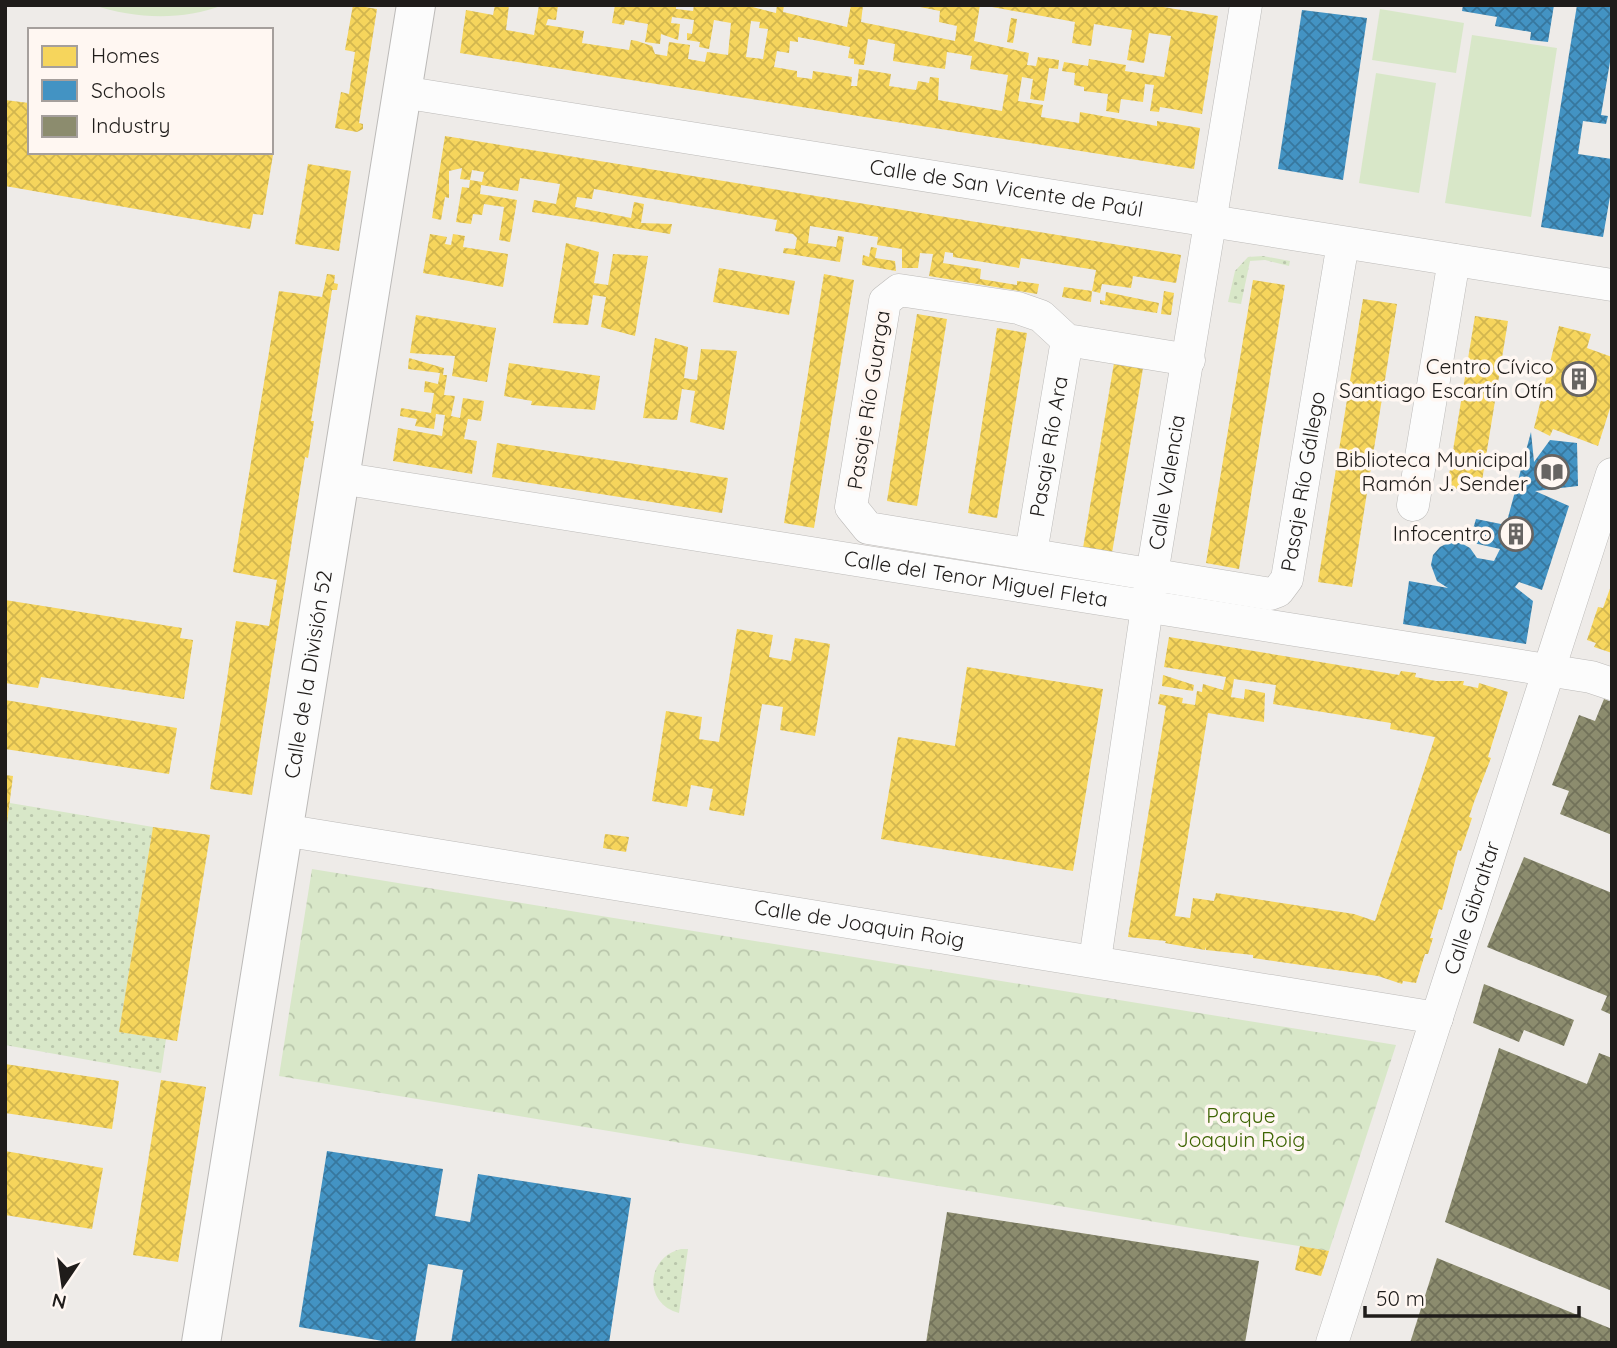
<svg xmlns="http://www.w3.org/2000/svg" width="1617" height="1348" font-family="Quicksand,sans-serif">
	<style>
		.grass { fill: #d8e7c8 }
		.park { fill: url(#park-crowns) }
		.garden { fill: url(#garden-dots) }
		.homes { fill: url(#homes-cross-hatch); fill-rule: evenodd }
		.schools { fill: url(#schools-cross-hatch) }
		.industry { fill: url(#industry-cross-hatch) }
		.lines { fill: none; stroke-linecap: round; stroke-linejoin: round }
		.minor-casing { stroke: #bcbab8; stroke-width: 33 }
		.secondary-casing { stroke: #bcbab8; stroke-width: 40 }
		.minor { stroke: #fcfcfc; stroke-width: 32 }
		.secondary { stroke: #fcfcfc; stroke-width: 38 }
		.labels { text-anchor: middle; stroke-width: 7; stroke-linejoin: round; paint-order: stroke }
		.street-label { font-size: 21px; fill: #1f1c1a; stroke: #fff7f2 }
		.poi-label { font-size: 21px; fill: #1f1c1a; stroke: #fff7f2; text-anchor: end }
		.park-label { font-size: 21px; fill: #3d6402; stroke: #fff7f2 }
	</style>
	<defs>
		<pattern id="park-crowns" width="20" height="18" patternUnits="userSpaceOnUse" patternTransform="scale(1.75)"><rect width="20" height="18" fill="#d8e7c8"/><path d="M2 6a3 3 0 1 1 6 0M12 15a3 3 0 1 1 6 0" fill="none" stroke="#b9c6ab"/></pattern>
		<pattern id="garden-dots" width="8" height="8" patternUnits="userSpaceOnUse" patternTransform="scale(1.75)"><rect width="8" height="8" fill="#d8e7c8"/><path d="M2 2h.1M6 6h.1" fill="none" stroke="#b9c6ab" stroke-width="1.8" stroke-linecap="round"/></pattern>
		<pattern id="homes-cross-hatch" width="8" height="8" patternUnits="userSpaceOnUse" patternTransform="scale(1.75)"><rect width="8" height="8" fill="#f6d55c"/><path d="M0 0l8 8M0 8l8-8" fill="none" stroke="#d2b64f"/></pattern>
		<pattern id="schools-cross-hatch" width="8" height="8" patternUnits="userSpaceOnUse" patternTransform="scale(1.75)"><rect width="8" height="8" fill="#4393c3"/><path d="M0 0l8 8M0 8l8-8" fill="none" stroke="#37779e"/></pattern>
		<pattern id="industry-cross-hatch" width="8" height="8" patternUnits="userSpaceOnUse" patternTransform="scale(1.75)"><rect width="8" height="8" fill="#8c8c6e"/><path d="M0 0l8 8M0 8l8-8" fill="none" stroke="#72725a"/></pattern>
	</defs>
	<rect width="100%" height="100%" fill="#eeebe8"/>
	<g class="grass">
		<path d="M 93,5 L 223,5 C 182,21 135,19 93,5 Z"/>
		<polygon points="1380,9 1464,23 1456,73 1372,60"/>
		<polygon points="1472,35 1557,48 1531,217 1445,203"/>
		<polygon points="1376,73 1436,83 1419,193 1359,183"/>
	</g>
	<polygon class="park" points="312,869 1396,1045 1329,1251 279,1076"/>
	<g class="garden">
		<polygon points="1263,256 1290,261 1289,266 1265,260 1250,261 1241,304 1228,302 1235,271 1248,257"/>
		<polygon points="10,803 153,827 119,1032 166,1039 161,1073 5,1045 5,831"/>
		<path d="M 681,1249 L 688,1249 L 679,1313 C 643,1304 646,1257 681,1249 Z"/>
	</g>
	<g class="homes">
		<polygon points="353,5 377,9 359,123 363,124 363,129 357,132 335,128 341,92 349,94 355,52 345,50"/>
		<path d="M 495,5 L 509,5 L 506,30 L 534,35 L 539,5 L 558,5 L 556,20 L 548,19 L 546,25 L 584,31 L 582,43 L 629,50 L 631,40 L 637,41 L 652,46 L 655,54 L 667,56 L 669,42 L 690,45 L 688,59 L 705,62 L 707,52 L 728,55 L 731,23 L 714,20 L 709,49 L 699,47 L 700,42 L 687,40 L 687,33 L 692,34 L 694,20 L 672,17 L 671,23 L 680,24 L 678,40 L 661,34 L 660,44 L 645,42 L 648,24 L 625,20 L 624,25 L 612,23 L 615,5 L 676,5 L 676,9 L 693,11 L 694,5 L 745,5 L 776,13 L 777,5 L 784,5 L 783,12 L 847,27 L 851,5 L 863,5 L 861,22 L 955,41 L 957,26 L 939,22 L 940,11 L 910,5 L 980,5 L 974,41 L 1029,53 L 1027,65 L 1036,66 L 1038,57 L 1059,60 L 1058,69 L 1049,68 L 1044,101 L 1030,99 L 1033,79 L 1022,77 L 1018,101 L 1043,105 L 1041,117 L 1079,123 L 1080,112 L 1157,126 L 1157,121 L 1200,128 L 1194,169 L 460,53 L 466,10 L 493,15 ZM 751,21 L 760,22 L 759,28 L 768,29 L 763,59 L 746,57 ZM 798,37 L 850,47 L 848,58 L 854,59 L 854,64 L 864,65 L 868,39 L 895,44 L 893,61 L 945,69 L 947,52 L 972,56 L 970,69 L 1008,75 L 1002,111 L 938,100 L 939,78 L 930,77 L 929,83 L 918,81 L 916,90 L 889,86 L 891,74 L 859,69 L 857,86 L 851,86 L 852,77 L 813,71 L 812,79 L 797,77 L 797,71 L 774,67 L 777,51 L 789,53 L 790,41 L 798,42 Z"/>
		<polygon points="981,5 1151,5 1218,16 1202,114 1160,107 1159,112 1150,111 1154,85 1145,84 1143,102 1121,99 1119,113 1106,111 1108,94 1084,91 1084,87 1074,85 1075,73 1062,71 1064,62 1088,66 1089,59 1126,65 1125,71 1164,77 1171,36 1149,33 1144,63 1127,60 1132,30 1094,24 1091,46 1072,43 1075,22"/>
		<polygon points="1011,18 1017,19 1013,43 1007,42"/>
		<polygon points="5,100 29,103 30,152 252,152 273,155 263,215 253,214 250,229 5,186"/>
		<polygon points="445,136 1181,255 1176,283 1133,276 1131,288 1102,284 1100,293 1092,291 1091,302 1062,297 1064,287 1092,291 1096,270 1021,258 1019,268 953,257 953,253 945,252 943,263 981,269 980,279 1017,285 1017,281 1039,284 1037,294 929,276 933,254 920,253 918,268 902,268 902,249 877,245 878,237 810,226 808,243 836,247 838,236 844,237 840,262 783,253 784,248 795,249 797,238 793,234 775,231 777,220 635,196 594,189 592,199 577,197 575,207 631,218 634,202 644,204 641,223 672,224 670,234 532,212 534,200 556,204 560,184 520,178 518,191 481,185 480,194 517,200 510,242 499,240 504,207 484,204 482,215 473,214 471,224 456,222 462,187 469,188 470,180 482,182 484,172 472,170 470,180 460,179 462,168 449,171 449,198 445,197 441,220 432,218"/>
		<polygon points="308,164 351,171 339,251 295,244"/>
		<polygon points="430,234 447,237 445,244 451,245 453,234 465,236 463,247 508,254 503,287 423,273"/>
		<polygon points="566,243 599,252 594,283 608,285 613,254 648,256 635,336 601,327 606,297 593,295 588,325 553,323"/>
		<polygon points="871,247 877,248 875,258 895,261 896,271 862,265 863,255 869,257"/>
		<polygon points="719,268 795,281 789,315 713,302"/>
		<polygon points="327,274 335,275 334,283 338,284 337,290 332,290 311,421 314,421 308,458 305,457 252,795 210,789 236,621 269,626 277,580 233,572 279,291 322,297"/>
		<polygon points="824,274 854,280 814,528 784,523"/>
		<polygon points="1253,280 1285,285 1239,569 1206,563"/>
		<polygon points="1164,291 1174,293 1171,315 1161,314"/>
		<polygon points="1106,292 1159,303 1157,313 1100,304 1100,300 1105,301"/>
		<polygon points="1363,299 1397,304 1352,587 1318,582"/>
		<polygon points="917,314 947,319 917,506 887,501"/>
		<polygon points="416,315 496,328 487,382 452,376 455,356 410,353"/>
		<polygon points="1475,316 1508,321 1480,493 1447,487"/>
		<polygon points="1559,326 1591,334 1587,348 1612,357 1612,402 1598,446 1553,429 1550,436 1534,428"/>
		<polygon points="997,328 1027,333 997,518 968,513"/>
		<polygon points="655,338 688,347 684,378 697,380 701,349 737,351 724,430 690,422 695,391 682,389 677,420 643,418"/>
		<polygon points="409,358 444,368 443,375 447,375 444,395 455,396 451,416 460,418 463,398 484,401 481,421 468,419 464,439 477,441 472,474 393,461 398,428 442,436 445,415 436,414 434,429 415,426 417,419 400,416 401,408 431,413 434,393 424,392 425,381 438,384 440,373 408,369"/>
		<polygon points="509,363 600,376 595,410 531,405 532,401 504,396"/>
		<polygon points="1114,363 1143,368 1112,553 1083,548"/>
		<polygon points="497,443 728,478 722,513 492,477"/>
		<polygon points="1612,583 1612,653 1594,647 1596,643 1587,640 1598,607 1603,608"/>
		<polygon points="5,600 182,628 180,638 193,640 184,699 41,677 38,688 5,683"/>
		<polygon points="737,629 773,635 769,657 791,661 795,638 830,644 815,736 780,730 783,707 762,704 744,816 709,810 713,789 691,785 687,807 652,801 666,711 702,717 699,739 719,742"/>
		<path d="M 1169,637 L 1399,675 L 1401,671 L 1416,673 L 1415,677 L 1436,681 L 1464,681 L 1463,685 L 1478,688 L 1479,683 L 1508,692 L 1488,757 L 1491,758 L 1474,802 L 1469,817 L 1472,818 L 1461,851 L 1458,850 L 1442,910 L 1439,909 L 1430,938 L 1433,938 L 1428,954 L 1425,954 L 1416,983 L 1403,981 L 1402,984 L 1378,976 L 1253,958 L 1253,955 L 1206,950 L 1206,947 L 1205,950 L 1165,943 L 1166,941 L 1128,937 L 1166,706 L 1158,704 L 1160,694 L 1183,698 L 1182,703 L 1195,705 L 1197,691 L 1202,692 L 1203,684 L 1223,690 L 1226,677 L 1164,667 ZM 1234,679 L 1276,685 L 1273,704 L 1391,723 L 1390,729 L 1435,737 L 1375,921 L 1354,914 L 1216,893 L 1214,901 L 1193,898 L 1190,918 L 1175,916 L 1208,713 L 1264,722 L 1265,693 L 1245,689 L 1244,699 L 1231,697 Z"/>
		<polygon points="967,667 1103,689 1073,871 881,839 898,737 955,746"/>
		<polygon points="1163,675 1194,685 1193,691 1162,686"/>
		<polygon points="5,700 177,728 169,774 5,749"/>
		<polygon points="5,775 13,776 7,823 5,822"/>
		<polygon points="153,827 210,835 177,1041 119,1032"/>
		<polygon points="605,834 629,837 626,852 603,848"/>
		<polygon points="5,1064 119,1081 112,1129 5,1113"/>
		<polygon points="161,1080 206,1087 178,1262 133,1255"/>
		<polygon points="5,1151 103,1168 92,1229 5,1215"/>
		<polygon points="1300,1246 1329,1251 1321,1276 1295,1270"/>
	</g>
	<g class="schools">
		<polygon points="1463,5 1554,5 1548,42 1530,40 1531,32 1495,26 1497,17 1462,11"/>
		<polygon points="1577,5 1612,5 1612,50 1601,115 1608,116 1606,124 1583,121 1578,154 1612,159 1612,185 1603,237 1541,227"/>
		<polygon points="1302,10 1367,18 1343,180 1278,169"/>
		<polygon points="1531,432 1534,462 1550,440 1577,443 1578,486 1535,491 1569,506 1542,590 1519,582 1515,587 1533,601 1526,644 1403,624 1409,581 1448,588 1437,581 1431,565 1433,555 1440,547 1448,543 1461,543 1470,548 1477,558 1494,561 1500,549 1469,542 1476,519 1506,525"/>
		<polygon points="327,1151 443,1169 435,1216 470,1222 478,1174 631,1198 609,1343 451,1343 463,1270 428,1264 415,1343 395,1343 299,1327"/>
	</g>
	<g class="industry">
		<polygon points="1604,699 1612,702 1612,835 1560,814 1569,791 1552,785 1579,715 1595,721"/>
		<polygon points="1524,857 1612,893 1612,1015 1601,1010 1607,996 1487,947"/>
		<polygon points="1484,984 1574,1020 1564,1046 1524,1030 1519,1042 1473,1023"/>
		<polygon points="1499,1048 1587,1084 1599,1053 1612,1058 1612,1291 1445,1222"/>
		<polygon points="947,1212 1259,1261 1245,1343 926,1343"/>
		<polygon points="1437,1258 1612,1329 1612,1343 1410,1343"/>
	</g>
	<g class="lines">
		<g class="minor-casing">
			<g id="minor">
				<path id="s1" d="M 402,92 L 1612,285"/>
				<path id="s2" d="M 1189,360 L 1067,340 L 1041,316 L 1018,308 L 899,290 L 885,301 L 851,507 L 868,528 L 1270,594 L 1278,591 L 1287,579 L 1343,243"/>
				<path id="s3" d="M 340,478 L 1591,677 L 1612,684"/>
				<polyline points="1413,505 1454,260"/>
				<path id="s4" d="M 1031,553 L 1067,340"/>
				<path id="s5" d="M 283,830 L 1437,1018"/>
				<path id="s6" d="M 1095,960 L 1152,574 L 1246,5"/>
				<path id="s7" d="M 1332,1343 L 1612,474"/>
			</g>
		</g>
		<g class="secondary-casing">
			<g id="secondary">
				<path id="s8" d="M 201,1343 L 416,5"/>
			</g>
		</g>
		<use href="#minor" class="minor"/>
		<use href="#secondary" class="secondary"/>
	</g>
	<defs>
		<g id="building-ring" transform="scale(1.75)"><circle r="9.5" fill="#fff7f2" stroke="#676462" stroke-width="1.5"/><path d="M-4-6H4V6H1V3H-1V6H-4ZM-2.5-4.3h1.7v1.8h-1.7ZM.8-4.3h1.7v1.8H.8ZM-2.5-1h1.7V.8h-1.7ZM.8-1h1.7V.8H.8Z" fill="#676462"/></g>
		<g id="library-ring" transform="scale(1.75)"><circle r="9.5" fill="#fff7f2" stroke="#676462" stroke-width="1.5"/><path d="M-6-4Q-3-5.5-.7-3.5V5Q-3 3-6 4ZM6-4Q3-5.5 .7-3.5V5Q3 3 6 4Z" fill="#676462"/></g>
	</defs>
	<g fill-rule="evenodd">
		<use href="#building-ring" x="1579" y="379"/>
		<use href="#library-ring" x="1552" y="472"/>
		<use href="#building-ring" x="1516" y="534"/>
	</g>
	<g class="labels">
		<g class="street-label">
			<text dy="7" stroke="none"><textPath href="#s1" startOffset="612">Calle de San Vicente de Paúl</textPath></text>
			<text transform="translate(869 400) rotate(-81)" y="7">Pasaje Río Guarga</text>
			<text dy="7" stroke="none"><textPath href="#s4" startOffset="108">Pasaje Río Ara</textPath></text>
			<text dy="7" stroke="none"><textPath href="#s2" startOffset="1087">Pasaje Río Gállego</textPath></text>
			<text dy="7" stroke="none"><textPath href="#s6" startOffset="483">Calle Valencia</textPath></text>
			<text dy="7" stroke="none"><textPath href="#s3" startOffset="644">Calle del Tenor Miguel Fleta</textPath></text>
			<text dy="7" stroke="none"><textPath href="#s8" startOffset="677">Calle de la División 52</textPath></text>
			<text dy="7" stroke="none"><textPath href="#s7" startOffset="457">Calle Gibraltar</textPath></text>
			<text dy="7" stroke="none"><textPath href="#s5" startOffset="584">Calle de Joaquin Roig</textPath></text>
		</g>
		<g class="poi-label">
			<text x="1554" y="374">Centro Cívico<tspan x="1554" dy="24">Santiago Escartín Otín</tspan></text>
			<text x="1528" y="467">Biblioteca Municipal<tspan x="1528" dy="24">Ramón J. Sender</tspan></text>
			<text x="1492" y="541">Infocentro</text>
		</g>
		<g class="park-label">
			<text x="1241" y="1123">Parque<tspan x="1241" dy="24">Joaquin Roig</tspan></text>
		</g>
	</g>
	<rect width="1617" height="1348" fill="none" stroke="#1f1c1a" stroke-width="14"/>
	<rect x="28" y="28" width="245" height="126" fill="#fff7f2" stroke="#a59f9c" stroke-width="2"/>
	<rect x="42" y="46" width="35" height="21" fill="#f6d55c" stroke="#a59f9c" stroke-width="2"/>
	<text x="91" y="63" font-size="21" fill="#1f1c1a">Homes</text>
	<rect x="42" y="80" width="35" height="21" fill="#4393c3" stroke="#a59f9c" stroke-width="2"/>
	<text x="91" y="98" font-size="21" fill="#1f1c1a">Schools</text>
	<rect x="42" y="116" width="35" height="21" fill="#8c8c6e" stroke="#a59f9c" stroke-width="2"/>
	<text x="91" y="133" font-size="21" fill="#1f1c1a">Industry</text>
	<g transform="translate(63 1285) rotate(193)" stroke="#fff7f2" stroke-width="5" paint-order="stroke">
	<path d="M0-5L12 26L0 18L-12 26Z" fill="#1f1c1a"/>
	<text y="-10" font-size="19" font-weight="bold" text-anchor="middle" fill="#1f1c1a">N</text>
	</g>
	<path d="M1365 1306v10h214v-10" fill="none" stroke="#1f1c1a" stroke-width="3.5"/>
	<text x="1376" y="1306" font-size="21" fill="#1f1c1a" stroke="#fff7f2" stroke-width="5" paint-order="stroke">50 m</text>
</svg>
